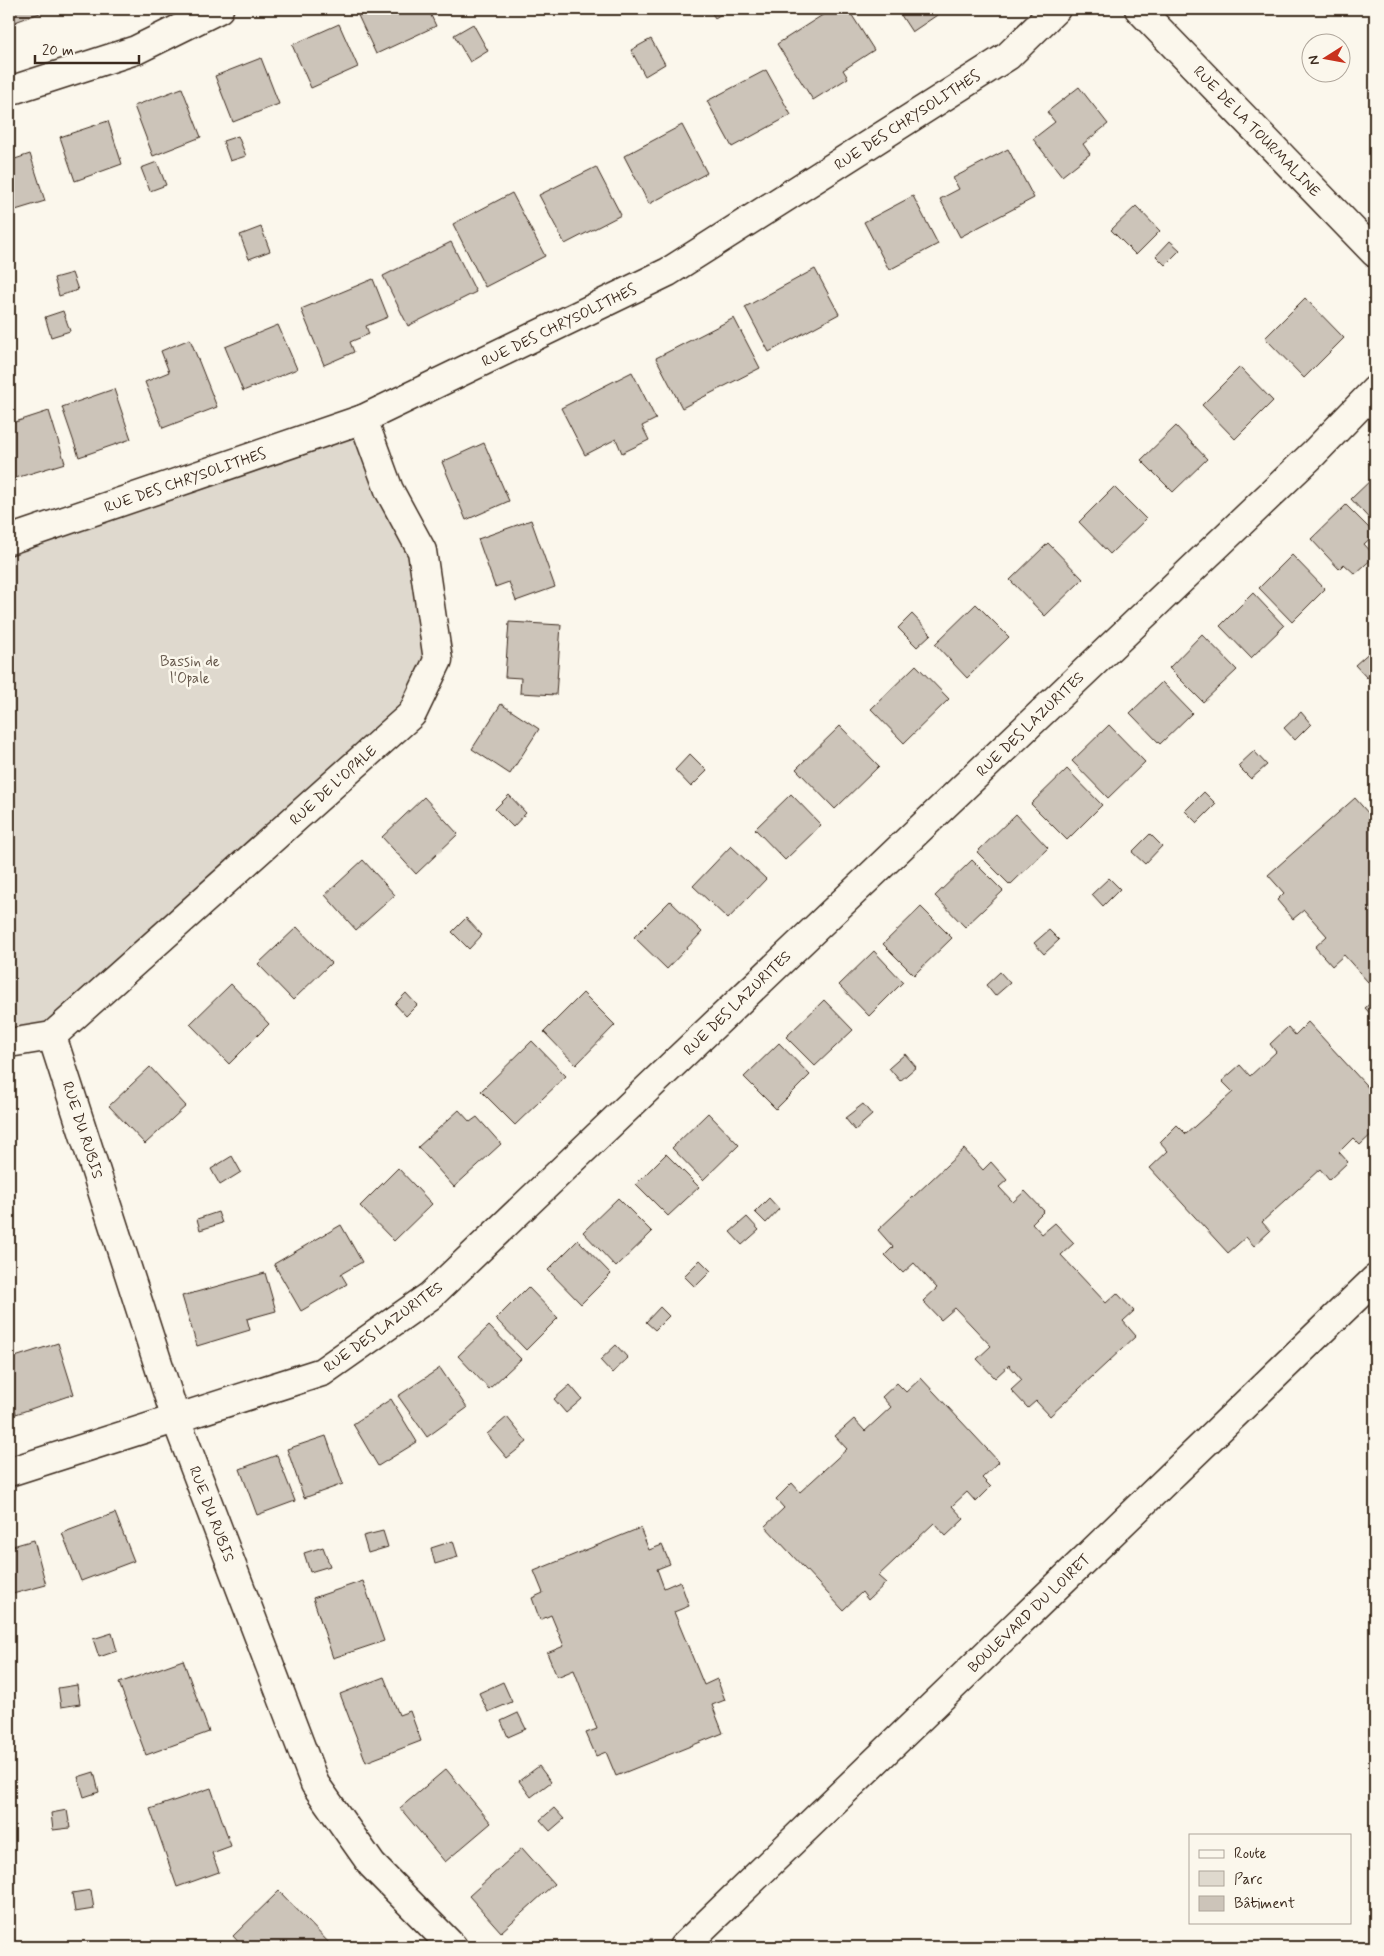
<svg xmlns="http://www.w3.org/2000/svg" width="1384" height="1956" font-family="Mynerve,sans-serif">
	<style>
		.green { fill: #dfd9ce; stroke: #8d8276 }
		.building { fill: #ccc4b9; stroke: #3b2a1e }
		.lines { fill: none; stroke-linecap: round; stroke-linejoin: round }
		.minor-casing { stroke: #3b2a1e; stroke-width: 31 }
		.path { stroke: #3b2a1e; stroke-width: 3; stroke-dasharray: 5 4; stroke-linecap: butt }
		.minor { stroke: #fbf7ec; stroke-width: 28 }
		.labels { text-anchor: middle; stroke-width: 5; stroke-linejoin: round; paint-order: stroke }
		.street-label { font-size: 15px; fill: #3b2a1e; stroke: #fbf7ec }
		.park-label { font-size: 15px; fill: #64564a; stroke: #fbf7ec }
	</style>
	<rect width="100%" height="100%" fill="#fbf7ec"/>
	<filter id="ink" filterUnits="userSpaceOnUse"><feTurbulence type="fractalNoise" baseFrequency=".02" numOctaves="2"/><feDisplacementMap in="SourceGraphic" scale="10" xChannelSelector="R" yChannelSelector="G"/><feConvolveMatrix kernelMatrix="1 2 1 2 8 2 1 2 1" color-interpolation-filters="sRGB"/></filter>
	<g filter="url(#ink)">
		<polygon class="green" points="363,419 422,551 438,660 412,714 52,1036 9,1043 9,540"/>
		<g class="building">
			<polygon points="10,9 51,9 15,22"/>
			<polygon points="355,9 428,9 436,26 376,54"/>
			<polygon points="459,9 471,9 461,14"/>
			<polygon points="709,9 729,9 715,18"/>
			<polygon points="832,9 848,9 874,50 843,70 848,78 813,100 777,44"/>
			<polygon points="897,9 946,9 912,32"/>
			<polygon points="339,24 358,67 311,88 292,45"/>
			<polygon points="473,24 488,51 470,62 454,35"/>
			<polygon points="651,39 665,64 645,76 631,50"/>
			<polygon points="261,58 279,104 233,122 215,76"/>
			<polygon points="766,70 791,115 732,147 707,101"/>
			<polygon points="1079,87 1108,124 1083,144 1090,154 1062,176 1033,139 1055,122 1047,112"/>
			<polygon points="182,88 201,137 153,156 134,106"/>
			<polygon points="108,121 122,164 75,181 60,137"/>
			<polygon points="682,125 707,173 649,204 624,156"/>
			<polygon points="238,136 246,156 230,161 223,141"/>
			<polygon points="1008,149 1034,198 960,237 940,199 959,189 953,178"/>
			<polygon points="30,154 45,201 9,212 9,161"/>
			<polygon points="157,162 166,185 150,191 141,168"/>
			<polygon points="596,167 621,215 565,244 539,195"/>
			<polygon points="512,193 545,256 485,287 453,224"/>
			<polygon points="913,196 938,244 889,270 864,222"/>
			<polygon points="1136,206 1160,231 1136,255 1111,230"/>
			<polygon points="261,227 270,251 249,259 240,235"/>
			<polygon points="1170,241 1180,250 1165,265 1156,256"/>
			<polygon points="451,242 476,292 408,326 383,276"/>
			<polygon points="815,269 839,314 769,352 745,307"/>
			<polygon points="72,273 78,290 59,296 54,278"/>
			<polygon points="373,279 388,317 366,326 369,334 350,342 354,352 324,365 301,309"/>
			<polygon points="1305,298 1344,338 1304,378 1265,338"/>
			<polygon points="63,311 70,331 51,337 45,317"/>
			<polygon points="734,318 760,368 682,408 656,358"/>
			<polygon points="278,325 297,369 243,391 225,347"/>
			<polygon points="190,339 217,407 163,428 145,382 169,372 161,351"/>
			<polygon points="1240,367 1273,401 1235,439 1202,405"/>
			<polygon points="632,372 656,419 642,426 649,440 622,453 616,439 585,455 561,408"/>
			<polygon points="114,389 131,439 79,457 62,407"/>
			<polygon points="49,411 65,463 9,480 9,424"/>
			<polygon points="1176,426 1207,459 1173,492 1141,460"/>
			<polygon points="484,443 509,501 466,520 442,462"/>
			<polygon points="1375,476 1375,525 1351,499"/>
			<polygon points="1114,487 1146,519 1110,554 1079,522"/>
			<polygon points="1346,505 1375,534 1364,544 1375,556 1355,574 1344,564 1339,569 1311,539"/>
			<polygon points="531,520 555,587 516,601 509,582 495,587 478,539"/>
			<polygon points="1048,543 1083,579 1045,616 1010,580"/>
			<polygon points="1292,555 1325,589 1292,622 1259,588"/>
			<polygon points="1253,593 1284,626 1251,658 1220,626"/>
			<polygon points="976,604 1009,637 967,678 935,644"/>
			<polygon points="912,614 931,634 917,647 898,628"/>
			<polygon points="509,622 561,625 556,695 520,693 521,678 505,677"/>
			<polygon points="1202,634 1237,670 1203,702 1169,668"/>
			<polygon points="1373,649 1375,652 1375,670 1367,678 1355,665"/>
			<polygon points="916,665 949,699 904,743 871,709"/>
			<polygon points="1162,682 1192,713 1160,744 1130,713"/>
			<polygon points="501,704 539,729 510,774 472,749"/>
			<polygon points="1301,712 1311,724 1295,740 1284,728"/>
			<polygon points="1109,725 1145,762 1108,798 1072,761"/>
			<polygon points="840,726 879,766 835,809 796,769"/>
			<polygon points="1254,751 1267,765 1251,779 1238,766"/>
			<polygon points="690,754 707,771 691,787 675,770"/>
			<polygon points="1067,769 1102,805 1067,840 1031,804"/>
			<polygon points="1204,792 1216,804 1197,823 1185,811"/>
			<polygon points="791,794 821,825 785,860 755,829"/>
			<polygon points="509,795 526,813 513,827 495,809"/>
			<polygon points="424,797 458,834 416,874 382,837"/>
			<polygon points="1355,798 1369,814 1375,809 1375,990 1344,955 1332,966 1315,947 1327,936 1304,910 1293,919 1277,900 1284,893 1268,875"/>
			<polygon points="1016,814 1048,848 1010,885 977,852"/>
			<polygon points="1150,834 1162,846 1145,864 1132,852"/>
			<polygon points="731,846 766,879 728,919 693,886"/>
			<polygon points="363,860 395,895 356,930 325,895"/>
			<polygon points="972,860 1003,891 965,927 935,896"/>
			<polygon points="1109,878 1120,889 1103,906 1092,894"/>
			<polygon points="670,901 702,932 667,969 634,937"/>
			<polygon points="921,907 952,938 914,975 883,944"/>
			<polygon points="466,918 482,935 469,949 452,932"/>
			<polygon points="297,927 331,963 293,1000 258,964"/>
			<polygon points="1049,930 1059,940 1044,954 1034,943"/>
			<polygon points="874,951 903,982 869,1016 839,985"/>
			<polygon points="1000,972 1010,983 995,996 986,985"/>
			<polygon points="231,984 269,1024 229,1064 190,1024"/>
			<polygon points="406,993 417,1005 406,1016 395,1004"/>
			<polygon points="583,993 615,1025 576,1065 544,1032"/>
			<polygon points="1375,999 1375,1019 1365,1008"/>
			<polygon points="824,1000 853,1030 815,1066 786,1037"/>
			<polygon points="1308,1022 1375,1095 1375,1118 1370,1122 1375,1131 1360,1145 1353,1138 1339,1152 1348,1162 1329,1180 1320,1169 1262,1222 1270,1231 1254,1246 1246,1237 1228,1253 1150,1168 1168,1151 1160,1142 1177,1125 1186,1134 1233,1092 1222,1081 1240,1065 1250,1076 1276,1052 1270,1044 1288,1027 1295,1035"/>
			<polygon points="532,1041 566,1076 515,1125 481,1091"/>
			<polygon points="779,1043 810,1075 776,1109 744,1077"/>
			<polygon points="905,1054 916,1067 900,1081 889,1068"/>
			<polygon points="150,1067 186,1106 145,1144 109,1106"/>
			<polygon points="863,1104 872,1115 855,1130 845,1118"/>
			<polygon points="459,1110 470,1122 477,1117 501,1144 454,1187 418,1147"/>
			<polygon points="708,1113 739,1145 703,1180 672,1148"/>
			<polygon points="964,1149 983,1170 991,1162 1007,1180 999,1187 1013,1202 1025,1191 1044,1211 1032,1223 1042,1234 1055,1223 1074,1243 1061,1255 1106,1303 1117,1293 1134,1311 1123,1321 1136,1336 1050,1416 1036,1401 1028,1408 1011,1390 1022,1380 1009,1365 995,1378 977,1359 991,1346 955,1308 941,1320 923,1301 937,1288 914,1263 903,1273 885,1255 893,1247 878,1230"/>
			<polygon points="666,1154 699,1187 668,1216 636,1184"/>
			<polygon points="232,1156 241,1172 220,1185 211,1169"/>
			<polygon points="398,1168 432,1204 394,1241 360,1206"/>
			<polygon points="618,1198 652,1232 616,1267 583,1232"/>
			<polygon points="769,1198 779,1209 766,1223 755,1212"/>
			<polygon points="218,1212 222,1223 200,1230 197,1219"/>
			<polygon points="747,1217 759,1230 742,1245 730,1232"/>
			<polygon points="341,1225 362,1262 341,1274 347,1284 301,1311 274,1264"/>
			<polygon points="578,1240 611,1274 581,1304 548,1270"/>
			<polygon points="700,1260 711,1271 695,1287 684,1276"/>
			<polygon points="265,1273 276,1311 247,1319 250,1330 197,1346 182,1296"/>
			<polygon points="528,1287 558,1318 526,1350 496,1319"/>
			<polygon points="660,1307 669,1316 655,1330 646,1322"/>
			<polygon points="489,1326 521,1359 489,1389 458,1356"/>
			<polygon points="58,1343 74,1394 16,1414 9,1392 9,1359"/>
			<polygon points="616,1345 628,1358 612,1373 600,1360"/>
			<polygon points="440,1368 467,1408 427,1437 398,1396"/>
			<polygon points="921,1378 999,1462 982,1478 991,1487 976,1502 967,1492 952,1506 964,1519 946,1536 934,1523 878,1576 886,1583 868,1600 862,1592 843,1610 765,1526 784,1508 776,1499 792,1483 800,1492 847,1449 835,1436 854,1419 865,1431 891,1407 882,1397 897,1383 906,1392"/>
			<polygon points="570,1385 582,1399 566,1413 554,1399"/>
			<polygon points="391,1399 417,1442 378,1466 353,1424"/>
			<polygon points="507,1417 527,1442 507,1458 487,1434"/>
			<polygon points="326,1436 343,1484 304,1498 287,1449"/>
			<polygon points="277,1455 295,1501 257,1515 240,1469"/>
			<polygon points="115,1513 134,1561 81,1581 62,1533"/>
			<polygon points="640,1528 649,1550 662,1545 670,1564 657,1569 664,1588 680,1581 689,1606 674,1612 704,1685 717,1679 725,1700 712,1705 723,1733 616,1776 606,1752 596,1756 586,1733 597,1729 574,1670 557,1677 547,1653 564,1646 551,1615 540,1620 532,1598 543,1593 534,1571"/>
			<polygon points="383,1531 388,1547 368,1553 363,1536"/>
			<polygon points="34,1540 46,1585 9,1595 9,1547"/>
			<polygon points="453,1541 458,1557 435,1564 431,1548"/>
			<polygon points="323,1547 330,1566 310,1572 304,1553"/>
			<polygon points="363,1581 384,1641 333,1658 313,1598"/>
			<polygon points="112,1633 117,1651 99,1657 93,1639"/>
			<polygon points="183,1660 209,1732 146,1755 119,1683"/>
			<polygon points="384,1677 399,1715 410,1711 421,1741 366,1762 340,1694"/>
			<polygon points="503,1682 512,1702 488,1712 479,1693"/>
			<polygon points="77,1685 80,1704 61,1707 58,1688"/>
			<polygon points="518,1713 526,1729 508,1737 501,1721"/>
			<polygon points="539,1766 551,1782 531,1797 519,1781"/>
			<polygon points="446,1769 491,1823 445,1862 400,1808"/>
			<polygon points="94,1772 99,1792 84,1797 78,1777"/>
			<polygon points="211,1788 231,1846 212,1853 219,1872 177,1887 150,1809"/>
			<polygon points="554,1808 564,1819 550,1831 540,1820"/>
			<polygon points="67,1810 70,1828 53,1830 51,1813"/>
			<polygon points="522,1848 554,1884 501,1932 469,1896"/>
			<polygon points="91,1890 94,1909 75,1912 72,1893"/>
			<polygon points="279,1891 333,1947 243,1947 233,1936"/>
		</g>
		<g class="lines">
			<g class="minor-casing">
				<g id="minor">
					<polyline points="1139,9 1375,253"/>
					<polyline points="9,91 136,50 219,9"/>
					<polyline points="9,540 363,419 668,272 1008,56 1056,9"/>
					<polyline points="52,1036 176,1419 315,1784 372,1865 453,1947"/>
					<polyline points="9,1043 52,1036 412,714 438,660 422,551 389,490 363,419"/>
					<polyline points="9,1472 322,1372 430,1296 1314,453 1375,390"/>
					<polyline points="683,1947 1375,1279"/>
				</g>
			</g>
			<polyline class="path" points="643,1947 652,1939"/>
			<use href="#minor" class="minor"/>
		</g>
	</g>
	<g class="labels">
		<g class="street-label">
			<text transform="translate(907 120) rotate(-33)" y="5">RUE DES CHRYSOLITHES</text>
			<text transform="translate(1257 131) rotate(46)" y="5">RUE DE LA TOURMALINE</text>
			<text transform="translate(559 325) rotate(-26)" y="5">RUE DES CHRYSOLITHES</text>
			<text transform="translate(185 480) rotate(-19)" y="5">RUE DES CHRYSOLITHES</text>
			<text transform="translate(1030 724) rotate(-44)" y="5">RUE DES LAZURITES</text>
			<text transform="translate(333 785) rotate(-42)" y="5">RUE DE L'OPALE</text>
			<text transform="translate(737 1003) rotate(-44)" y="5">RUE DES LAZURITES</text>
			<text transform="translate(83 1130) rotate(72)" y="5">RUE DU RUBIS</text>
			<text transform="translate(383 1327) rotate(-36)" y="5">RUE DES LAZURITES</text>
			<text transform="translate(212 1514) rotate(69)" y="5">RUE DU RUBIS</text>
			<text transform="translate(1029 1613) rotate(-44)" y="5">BOULEVARD DU LOIRET</text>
		</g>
		<g class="park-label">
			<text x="190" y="666">Bassin de<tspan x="190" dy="17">l'Opale</tspan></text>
		</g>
	</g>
	<rect width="1384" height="1956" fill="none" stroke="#fbf7ec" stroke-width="30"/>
	<rect x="15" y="15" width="1354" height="1926" fill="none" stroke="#3b2a1e" stroke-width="2" filter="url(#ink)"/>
	<rect x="1189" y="1834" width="162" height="90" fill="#fbf7ec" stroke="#aea59a"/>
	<rect x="1199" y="1850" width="25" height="8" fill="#fbf7ec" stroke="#aea59a"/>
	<text x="1234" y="1858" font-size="15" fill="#3b2a1e">Route</text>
	<rect x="1199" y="1871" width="25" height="15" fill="#dfd9ce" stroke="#aea59a"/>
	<text x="1234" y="1884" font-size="15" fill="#3b2a1e">Parc</text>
	<rect x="1199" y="1896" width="25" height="15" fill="#ccc4b9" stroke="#aea59a"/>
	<text x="1234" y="1908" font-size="15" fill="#3b2a1e">Bâtiment</text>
	<g transform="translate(1326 58) rotate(259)"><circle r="24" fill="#fbf7ec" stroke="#aea59a"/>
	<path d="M0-4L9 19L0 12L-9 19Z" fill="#c8321e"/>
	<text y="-8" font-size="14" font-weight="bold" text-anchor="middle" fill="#3b2a1e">N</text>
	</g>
	<path d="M35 55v8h104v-8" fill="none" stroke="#3b2a1e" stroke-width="2.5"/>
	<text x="42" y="55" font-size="15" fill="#3b2a1e" stroke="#fbf7ec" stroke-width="4" paint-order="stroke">20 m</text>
</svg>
